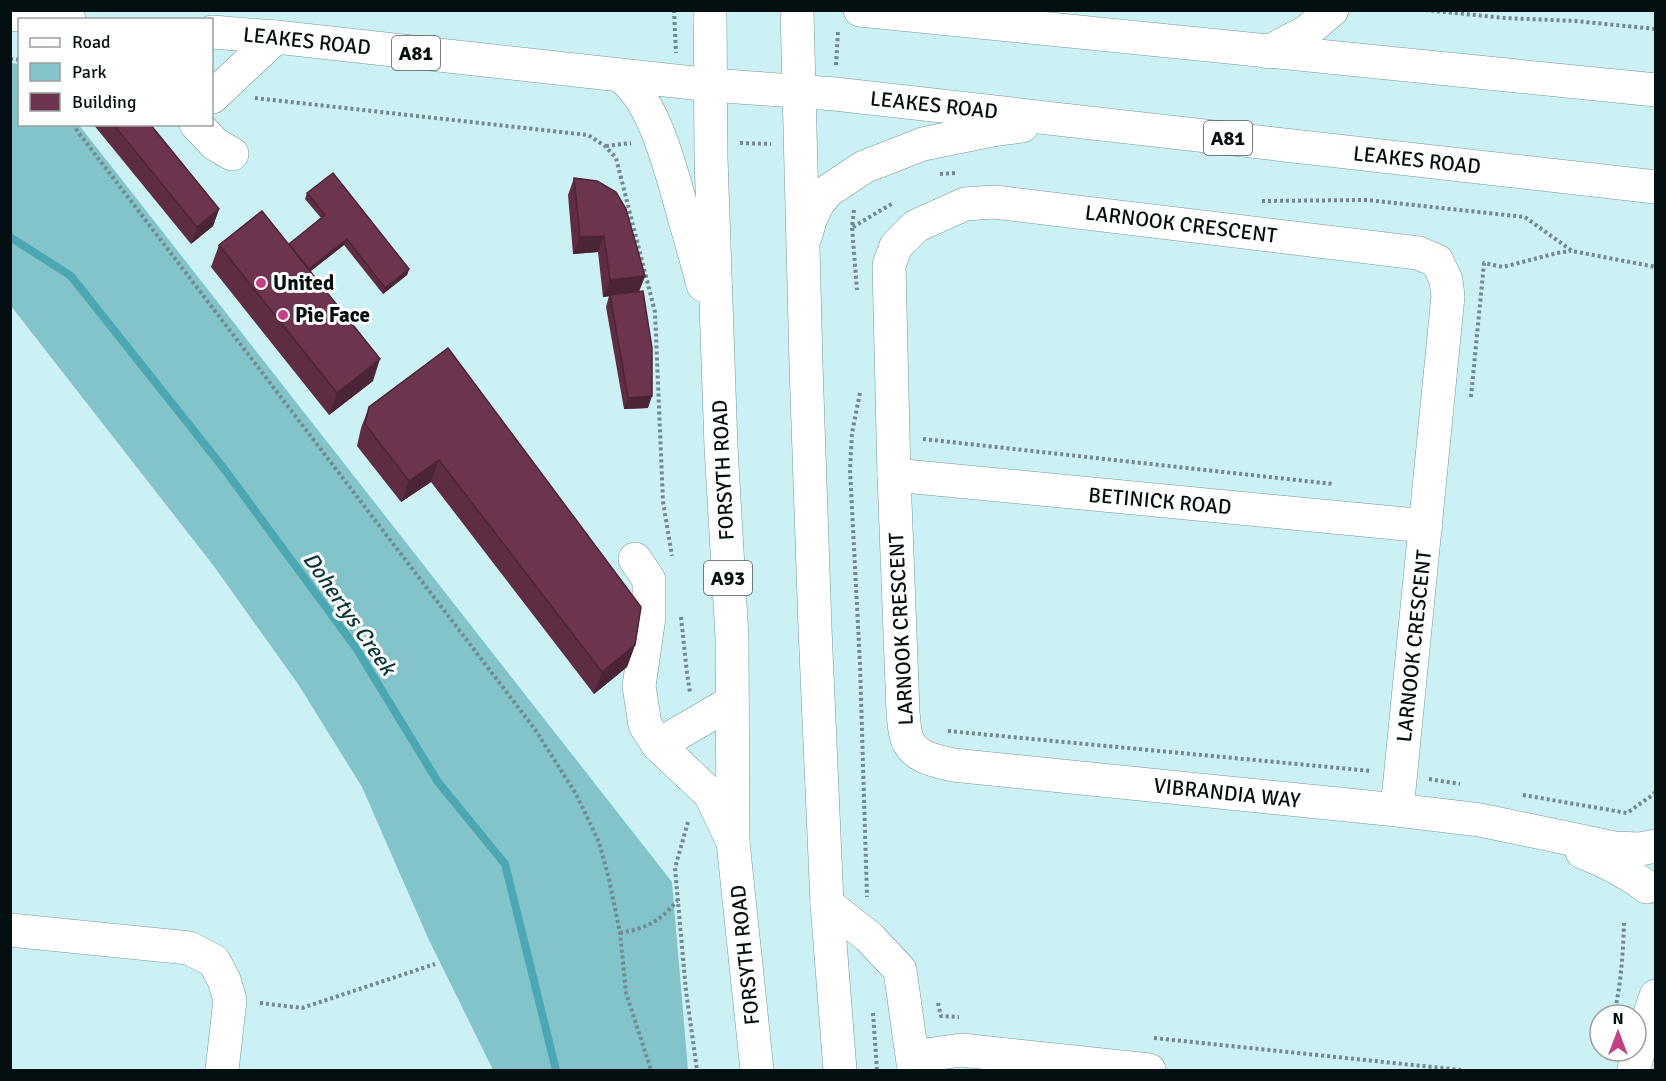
<svg xmlns="http://www.w3.org/2000/svg" width="1666" height="1081" font-family="Signika,sans-serif">
	<style>
		.green { fill: #83c4cb }
		.lines { fill: none; stroke-linecap: round; stroke-linejoin: round }
		.stream { stroke: #4ba7b1; stroke-width: 8 }
		.minor-casing { stroke: #739599; stroke-width: 34 }
		.highway-casing { stroke: #739599; stroke-width: 34 }
		.path { stroke: #718a8d; stroke-width: 4; stroke-dasharray: 3 3; stroke-linecap: butt }
		.minor { stroke: #fff; stroke-width: 33 }
		.highway { stroke: #fff; stroke-width: 33 }
		.wall { fill: #5e2d44 }
		.shaded-wall { fill: #4c2437 }
		.building { fill: #6d344f; stroke: #4c2437; stroke-width: 1.5 }
		.poi-dot { fill: #c44085; stroke: #fff; stroke-width: 2 }
		.labels { text-anchor: middle; stroke-width: 6; stroke-linejoin: round; paint-order: stroke }
		.shield { fill: #fff; stroke: #4f5758; stroke-width: 1.5 }
		.shield-label { font-size: 20px; font-weight: bold; fill: #040f11 }
		.street-label { font-size: 21px; fill: #040f11; stroke: #fff }
		.poi-label { font-size: 21px; font-weight: bold; fill: #040f11; stroke: #fff; text-anchor: start }
		.water-label { font-size: 22px; font-style: italic; fill: #08363a; stroke: #fff }
	</style>
	<rect width="100%" height="100%" fill="#ccf1f5"/>
	<polygon class="green" points="11,63 19,64 20,124 79,125 672,882 688,1070 493,1070 428,938 362,787 298,684 213,565 11,306"/>
	<g class="lines">
		<polyline class="stream" points="10,237 71,276 225,470 356,648 438,782 505,864 556,1070"/>
		<g class="minor-casing">
			<g id="minor">
				<polyline points="1268,52 1306,32 1332,10"/>
				<polyline points="212,97 276,37"/>
				<polyline points="196,124 215,144 232,154"/>
				<polyline points="894,475 1426,526"/>
				<polyline points="635,559 649,580 649,617 639,686 645,725 658,745 710,794 733,842"/>
				<polyline points="658,745 732,702"/>
				<path d="M 1397,810 L 1448,296 L 1446,280 L 1437,261 L 1418,253 L 994,202 L 965,204 L 916,226 L 896,246 L 889,265 L 894,475 L 903,712 C 904,721 904,733 908,741 C 916,758 936,761 953,765 L 1397,810 L 1480,820 L 1614,848 L 1640,849 L 1656,846"/>
				<path d="M 1582,852 C 1605,861 1627,872 1647,887"/>
				<polyline points="827,904 869,937 900,970 914,1070"/>
				<polyline points="10,930 189,948 214,961 224,980 230,1000 222,1070"/>
				<polyline points="913,1057 961,1050 1149,1070"/>
				<polyline points="1634,1070 1640,1043 1656,996"/>
			</g>
		</g>
		<g class="highway-casing">
			<g id="highway">
				<polyline points="710,10 711,158 721,447 732,637 733,842 757,1070"/>
				<polyline points="797,10 806,365 815,628 827,904 840,1070"/>
				<polyline points="860,10 1656,90"/>
				<polyline points="10,14 69,20"/>
				<polyline points="212,32 276,37 711,85 835,94 1656,187"/>
				<path d="M 620,76 C 654,98 672,174 683,213 C 690,237 697,261 703,285"/>
				<polyline points="806,235 810,220 818,203 828,191 864,167 923,144 992,130 1022,126"/>
			</g>
		</g>
		<g class="path">
			<polyline points="674,10 676,53"/>
			<polyline points="1425,10 1505,18 1575,21 1656,29"/>
			<polyline points="10,59 20,60"/>
			<polyline points="836,65 838,31"/>
			<polyline points="255,98 588,135 605,146 616,158 655,312 663,502 672,556"/>
			<polyline points="72,124 534,728 576,794 599,842 609,879 620,933 626,993 651,1070"/>
			<polyline points="740,143 771,144"/>
			<polyline points="606,146 631,143"/>
			<polyline points="940,174 956,173"/>
			<polyline points="1262,201 1367,200 1525,217 1572,251 1656,267"/>
			<polyline points="854,210 852,227 857,290"/>
			<polyline points="853,227 893,203"/>
			<polyline points="860,393 852,433 850,470 860,664 867,897"/>
			<polyline points="1471,397 1484,263 1503,267 1557,253 1571,251"/>
			<polyline points="923,439 1333,484"/>
			<polyline points="681,617 687,673 690,693"/>
			<polyline points="948,731 1371,771"/>
			<polyline points="1429,779 1460,784"/>
			<polyline points="1523,795 1627,813 1654,794 1656,789"/>
			<polyline points="688,822 675,868 686,991 697,1070"/>
			<path d="M 620,933 C 647,928 659,922 677,901"/>
			<polyline points="260,1003 302,1008 435,964"/>
			<polyline points="938,1003 941,1016 959,1017"/>
			<polyline points="873,1013 877,1070"/>
			<path d="M 1614,1015 C 1621,984 1623,954 1624,923"/>
			<polyline points="1154,1038 1461,1070"/>
		</g>
		<use href="#minor" class="minor"/>
		<use href="#highway" class="highway"/>
	</g>
	<g class="wall">
		<polygon points="93,124 150,124 219,209 213,226 191,244"/>
		<polygon points="574,178 645,276 639,292 648,408 624,409 606,307 609,296 603,297 598,252 573,254 568,195"/>
		<polygon points="307,193 409,269 407,275 383,294 344,245 311,271 373,381 329,415 211,267 219,245 289,244 321,218 305,199"/>
		<polygon points="448,348 635,645 627,667 594,694 431,482 401,502 357,446 361,428 369,407"/>
	</g>
	<g class="shaded-wall">
		<polygon points="219,209 213,226 191,244 197,227"/>
		<polygon points="604,236 598,252 573,254 580,237"/>
		<polygon points="347,239 344,245 295,283 297,278"/>
		<polygon points="409,269 407,275 383,294 385,288"/>
		<polygon points="645,276 638,293 603,297 610,280"/>
		<polygon points="380,359 373,381 329,415 337,393"/>
		<polygon points="652,396 648,408 624,409 628,398"/>
		<polygon points="439,460 431,482 401,502 409,481"/>
		<polygon points="635,645 627,667 594,694 602,672"/>
	</g>
	<g class="building">
		<polygon points="113,124 150,124 219,209 197,227"/>
		<polygon points="333,173 409,269 385,288 347,239 309,269 289,244 325,215 307,193"/>
		<polygon points="574,178 597,181 616,192 626,209 645,276 610,280 604,236 580,237"/>
		<polygon points="262,211 380,359 337,393 219,245"/>
		<polygon points="643,291 652,348 652,396 628,398 610,295"/>
		<polygon points="448,348 641,607 635,645 602,672 439,460 409,481 365,424 369,407"/>
	</g>
	<g class="poi-dot">
		<circle cx="261" cy="283" r="6"/>
		<circle cx="283" cy="315" r="6"/>
	</g>
	<g class="labels">
		<g class="shield">
			<rect x="392" y="36" width="48" height="34" rx="4.5"/>
			<rect x="1204" y="121" width="48" height="34" rx="4.5"/>
			<rect x="704" y="561" width="48" height="34" rx="4.5"/>
		</g>
		<g class="shield-label">
			<text x="416" y="60">A81</text>
			<text x="1228" y="145">A81</text>
			<text x="728" y="585">A93</text>
		</g>
		<g class="street-label">
			<text transform="translate(307 41) rotate(6)" y="7">LEAKES ROAD</text>
			<text transform="translate(934 105) rotate(6)" y="7">LEAKES ROAD</text>
			<text transform="translate(1417 160) rotate(6)" y="7">LEAKES ROAD</text>
			<text transform="translate(1181 224) rotate(7)" y="7">LARNOOK CRESCENT</text>
			<text transform="translate(723 470) rotate(-93)" y="7">FORSYTH ROAD</text>
			<text transform="translate(1160 501) rotate(5)" y="7">BETINICK ROAD</text>
			<text transform="translate(901 629) rotate(-93)" y="7">LARNOOK CRESCENT</text>
			<text transform="translate(1414 646) rotate(-84)" y="7">LARNOOK CRESCENT</text>
			<text transform="translate(1227 793) rotate(6)" y="7">VIBRANDIA WAY</text>
			<text transform="translate(745 955) rotate(-96)" y="7">FORSYTH ROAD</text>
		</g>
		<g class="poi-label">
			<text x="273" y="290">United</text>
			<text x="295" y="322">Pie Face</text>
		</g>
		<g class="water-label">
			<text transform="translate(350 613) rotate(55)" y="8">Dohertys Creek</text>
		</g>
	</g>
	<rect width="1666" height="1081" fill="none" stroke="#040f11" stroke-width="24"/>
	<rect x="18" y="18" width="195" height="108" fill="#ffffff" stroke="#9b9fa0" stroke-width="1.5"/>
	<rect x="30" y="38" width="30" height="9" fill="#ffffff" stroke="#9b9fa0" stroke-width="1.5"/>
	<text x="72" y="48" font-size="18" fill="#040f11">Road</text>
	<rect x="30" y="63" width="30" height="18" fill="#83c4cb" stroke="#9b9fa0" stroke-width="1.5"/>
	<text x="72" y="78" font-size="18" fill="#040f11">Park</text>
	<rect x="30" y="93" width="30" height="18" fill="#6d344f" stroke="#9b9fa0" stroke-width="1.5"/>
	<text x="72" y="108" font-size="18" fill="#040f11">Building</text>
	<g transform="translate(1618 1033)"><circle r="28" fill="#ffffff" stroke="#9b9fa0" stroke-width="1.5"/>
	<path d="M0-4.5L10 22L0 15L-10 22Z" fill="#c44085"/>
	<text y="-9" font-size="16" font-weight="bold" text-anchor="middle" fill="#040f11">N</text>
	</g>
</svg>
